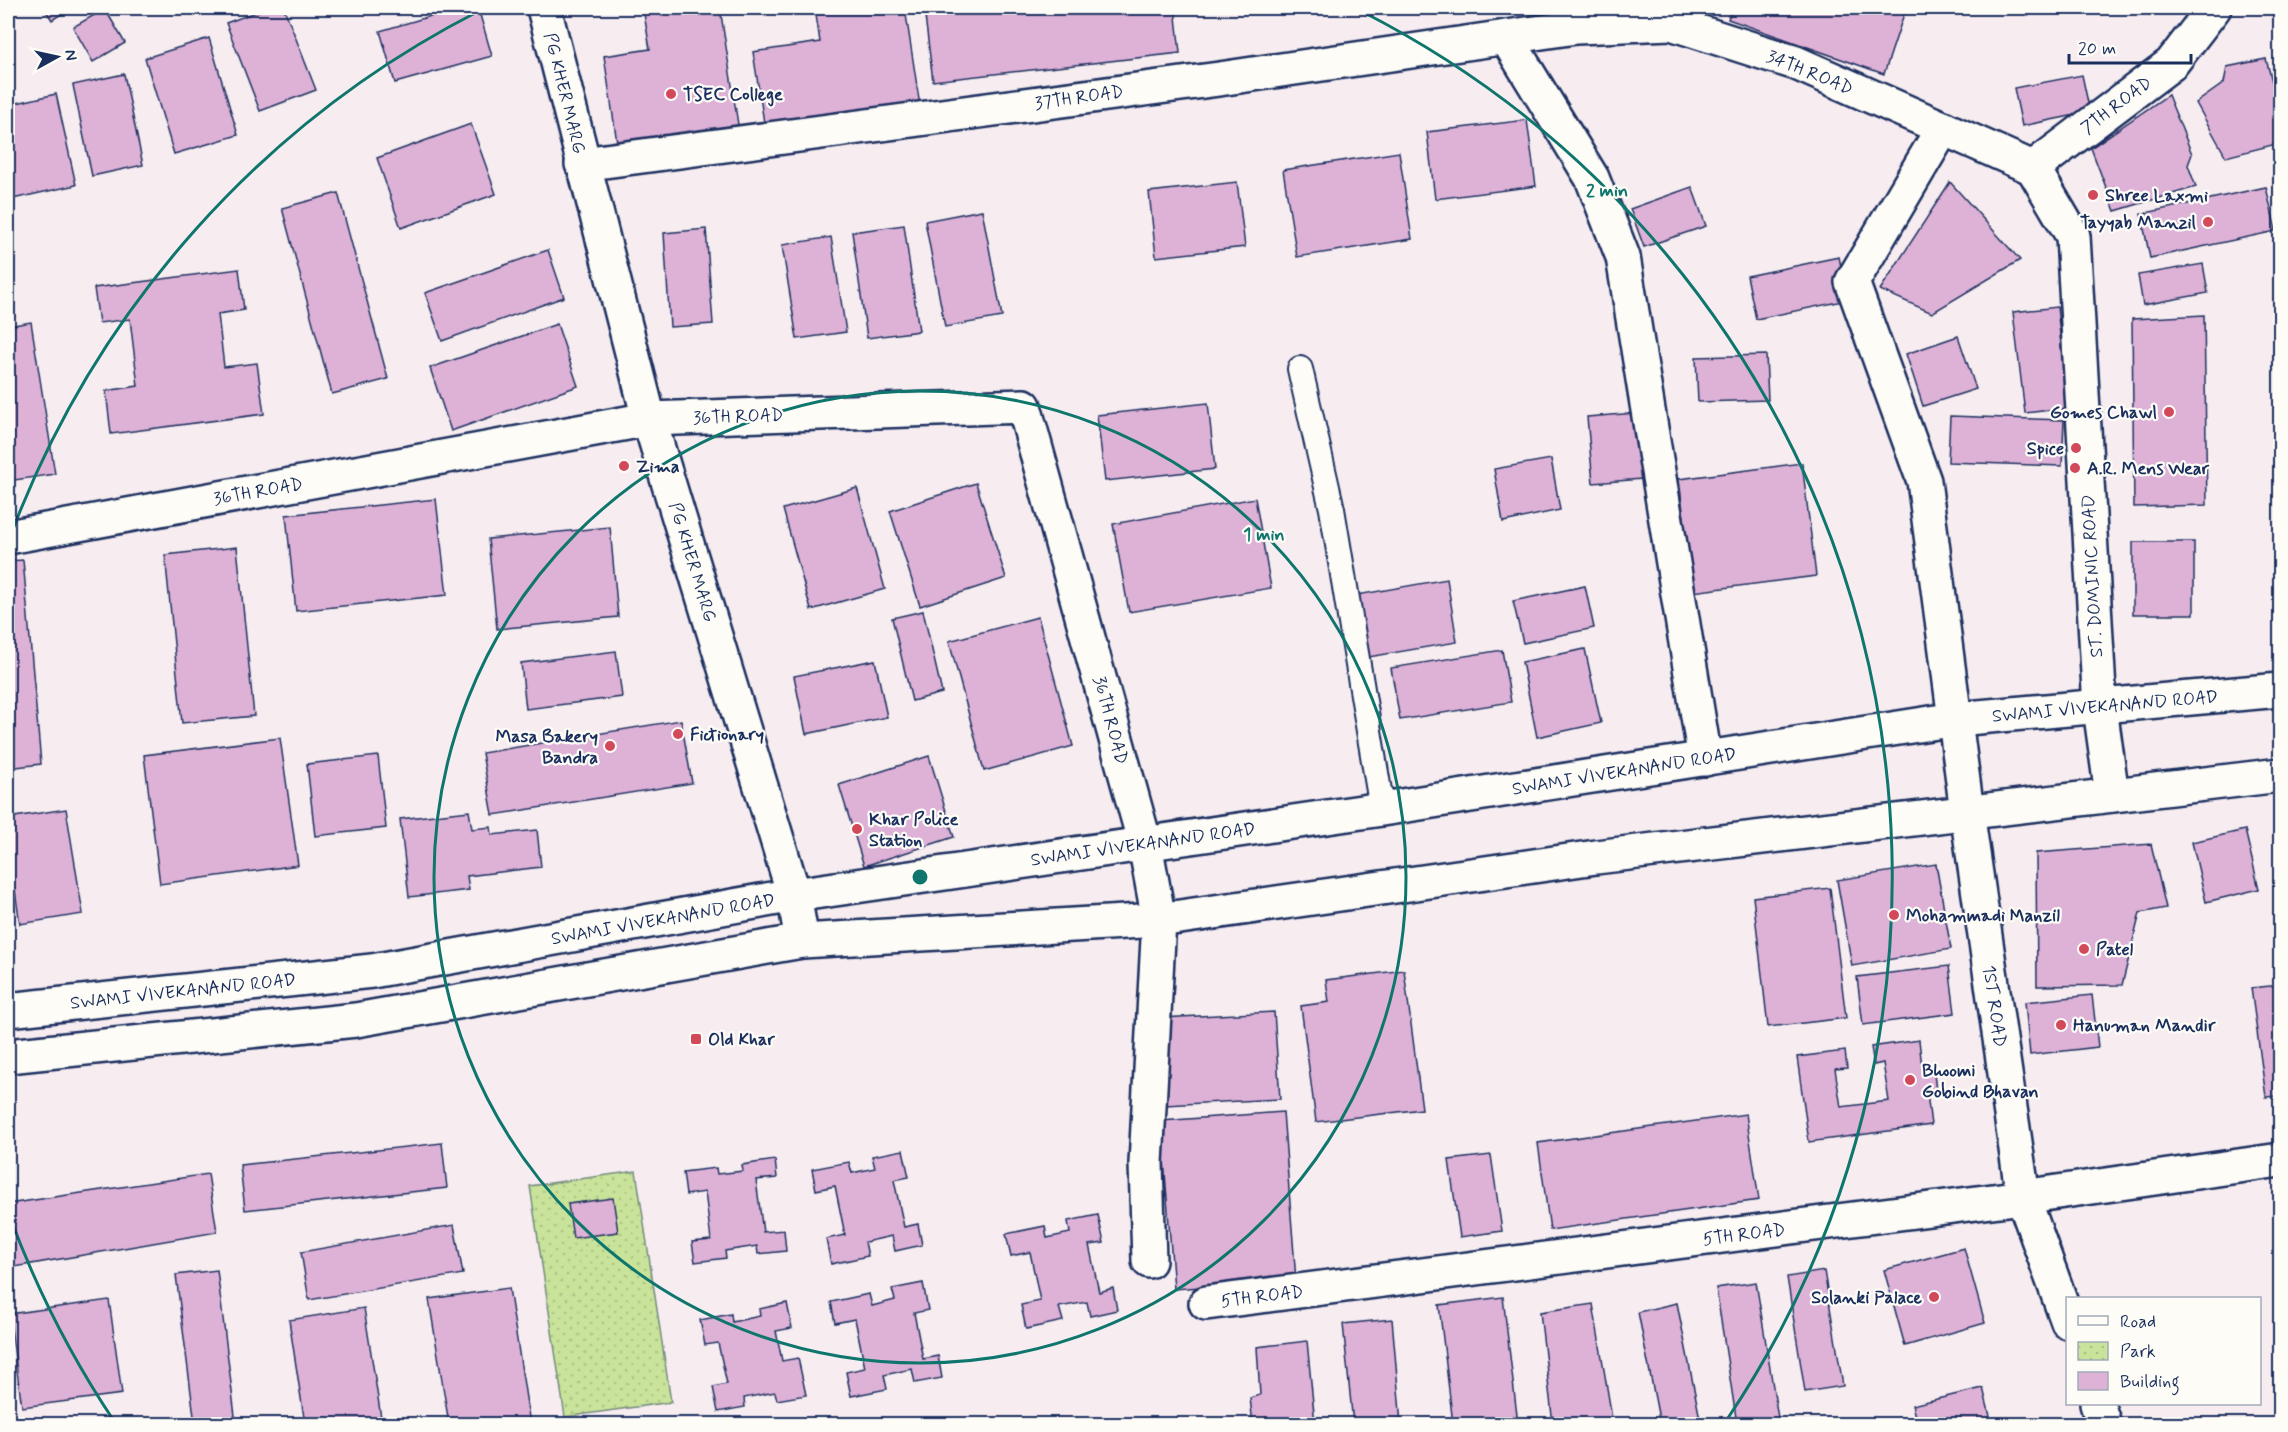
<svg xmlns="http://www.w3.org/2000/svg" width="2288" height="1432" font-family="Mynerve,sans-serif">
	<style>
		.park { fill: url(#park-dots); stroke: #72897c; stroke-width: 1.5 }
		.building { fill: #deb2d7; stroke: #1b2f5e; stroke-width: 1.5 }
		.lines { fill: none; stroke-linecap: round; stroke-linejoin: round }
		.lane-casing { stroke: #1b2f5e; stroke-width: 28 }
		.street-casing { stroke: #1b2f5e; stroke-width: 38 }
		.secondary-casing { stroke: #1b2f5e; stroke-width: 38 }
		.primary-casing { stroke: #1b2f5e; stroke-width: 38 }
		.lane { stroke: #fdfcf7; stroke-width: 24 }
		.street { stroke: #fdfcf7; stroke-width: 33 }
		.secondary { stroke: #fdfcf7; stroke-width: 33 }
		.primary { stroke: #fdfcf7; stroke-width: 33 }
		.ring { fill: none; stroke: #0f766e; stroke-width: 3 }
		.poi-dot { fill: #d1495b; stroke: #fdfcf7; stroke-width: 2 }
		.labels { text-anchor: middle; stroke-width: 4.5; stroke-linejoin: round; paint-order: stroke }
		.street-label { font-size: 18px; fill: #1b2f5e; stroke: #fdfcf7 }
		.poi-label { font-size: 18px; font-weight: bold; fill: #1b2f5e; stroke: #fdfcf7; text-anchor: start }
		.centre { fill: #0f766e; stroke: #fdfcf7; stroke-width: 3 }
		.ring-label { font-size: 18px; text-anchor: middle; font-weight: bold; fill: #0f766e; stroke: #fdfcf7; stroke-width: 4.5; stroke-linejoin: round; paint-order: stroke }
	</style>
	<defs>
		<pattern id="park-dots" width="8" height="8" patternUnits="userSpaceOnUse" patternTransform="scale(1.5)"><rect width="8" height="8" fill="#c9e39a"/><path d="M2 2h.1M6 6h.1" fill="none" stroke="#acc387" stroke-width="1.8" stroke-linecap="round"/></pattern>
	</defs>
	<rect width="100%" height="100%" fill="#f7edf1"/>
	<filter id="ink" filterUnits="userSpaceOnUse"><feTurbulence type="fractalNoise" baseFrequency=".0167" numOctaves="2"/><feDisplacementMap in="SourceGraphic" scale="12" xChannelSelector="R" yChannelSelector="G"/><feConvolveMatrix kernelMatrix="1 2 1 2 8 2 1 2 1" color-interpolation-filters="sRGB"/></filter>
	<g filter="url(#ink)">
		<polygon class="park" points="636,1171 671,1402 565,1417 530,1186"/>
		<g class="building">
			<polygon points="44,8 71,8 52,20"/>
			<polygon points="267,8 284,8 316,90 260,111 226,23"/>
			<polygon points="458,8 478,8 492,56 395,83 380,31"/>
			<polygon points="643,8 720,8 739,131 618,149 604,56 650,49"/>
			<polygon points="815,8 905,8 920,106 765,129 753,52 820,42"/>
			<polygon points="924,8 1175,8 1180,53 933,81"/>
			<polygon points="1732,8 1906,8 1884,74 1728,19"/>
			<polygon points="2098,8 2125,8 2100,14"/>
			<polygon points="105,9 125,43 93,62 73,27"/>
			<polygon points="209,38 238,135 174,154 145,58"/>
			<polygon points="2266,59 2280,111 2280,143 2226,157 2196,103 2224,83 2227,67"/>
			<polygon points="124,74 143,165 92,176 73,85"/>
			<polygon points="2082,75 2090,112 2022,126 2014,88"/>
			<polygon points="56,94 76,185 8,200 8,105"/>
			<polygon points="2168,95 2192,154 2188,165 2196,187 2115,211 2091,148"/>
			<polygon points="1527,120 1536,186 1435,199 1427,132"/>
			<polygon points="471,124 496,194 401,228 377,158"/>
			<polygon points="1399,152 1412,239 1297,257 1283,170"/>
			<polygon points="1237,182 1245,247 1156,257 1149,192"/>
			<polygon points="1950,182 2020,260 1932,313 1880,290"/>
			<polygon points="1692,187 1706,226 1644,247 1630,209"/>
			<polygon points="2266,187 2276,231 2150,258 2141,214"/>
			<polygon points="338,193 388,379 332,394 282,208"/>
			<polygon points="982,210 1002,317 945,327 925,221"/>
			<polygon points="904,225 919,331 867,338 852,232"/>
			<polygon points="706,229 713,324 670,327 664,233"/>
			<polygon points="831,237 846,332 797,339 782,245"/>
			<polygon points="548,250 564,297 442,341 425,293"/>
			<polygon points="1839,257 1848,300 1756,319 1747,276"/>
			<polygon points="2203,264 2208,293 2143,305 2138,275"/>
			<polygon points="239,269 244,310 218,314 224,367 257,363 264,414 111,434 106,391 138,386 130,319 99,323 94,288"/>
			<polygon points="2057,307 2068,408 2025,413 2013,312"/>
			<polygon points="2204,315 2207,505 2134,507 2132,319"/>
			<polygon points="31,322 55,474 8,481 8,326"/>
			<polygon points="557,324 578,386 451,431 430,368"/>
			<polygon points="1958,336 1976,389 1923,406 1906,354"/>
			<polygon points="1766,355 1768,400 1698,402 1696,357"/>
			<polygon points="1208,403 1215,469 1105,481 1097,415"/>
			<polygon points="1636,413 1642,479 1593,483 1587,417"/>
			<polygon points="1950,416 2064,420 2062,466 1948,462"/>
			<polygon points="1551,459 1560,510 1503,522 1494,469"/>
			<polygon points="1802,463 1816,576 1693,592 1679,479"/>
			<polygon points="976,483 1006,578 920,606 890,511"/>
			<polygon points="857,488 885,589 811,610 783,509"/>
			<polygon points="1255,498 1271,588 1129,612 1113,524"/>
			<polygon points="436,499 447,595 296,611 286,515"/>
			<polygon points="610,527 618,617 497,629 488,539"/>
			<rect x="2133" y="542" width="61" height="72"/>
			<polygon points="237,547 254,716 182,723 165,555"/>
			<polygon points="23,560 41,764 8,768 8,561"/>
			<polygon points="1447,579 1457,642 1369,657 1357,595"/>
			<polygon points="1585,586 1594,628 1523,643 1513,601"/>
			<polygon points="923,611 942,693 912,701 892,618"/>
			<polygon points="1038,617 1073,746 984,771 949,641"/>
			<polygon points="1585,649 1601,723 1537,737 1522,662"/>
			<polygon points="1502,650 1511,702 1400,720 1391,668"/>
			<polygon points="616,651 622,697 526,709 521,663"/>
			<polygon points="875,660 887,717 806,734 794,676"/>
			<polygon points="681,720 692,783 493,815 482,753"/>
			<polygon points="280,738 298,865 160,884 144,755"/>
			<polygon points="378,756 386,828 315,836 307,764"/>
			<polygon points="929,756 954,837 864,866 839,785"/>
			<polygon points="66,809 83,914 20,924 8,844 8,818"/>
			<polygon points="469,811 472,829 491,827 492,835 537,830 541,867 467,876 469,890 409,897 400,819"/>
			<polygon points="2245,830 2259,889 2206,902 2192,842"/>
			<polygon points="2151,844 2166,908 2140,913 2122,985 2037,986 2036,853"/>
			<polygon points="1936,864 1951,949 1852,966 1837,880"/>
			<polygon points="1830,888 1846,1018 1768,1027 1753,897"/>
			<polygon points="1949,966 1955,1013 1863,1025 1857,977"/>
			<polygon points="1404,970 1422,1109 1316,1122 1301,1006 1329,1002 1326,980"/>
			<polygon points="2280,985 2280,1096 2266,1097 2251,988"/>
			<polygon points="2092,995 2098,1047 2030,1055 2025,1002"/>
			<polygon points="1274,1012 1280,1099 1165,1105 1161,1018"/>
			<polygon points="1919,1040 1922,1067 1933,1065 1936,1091 1927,1093 1931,1125 1809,1142 1797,1057 1845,1051 1847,1068 1835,1069 1841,1107 1889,1101 1883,1063 1874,1065 1871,1047"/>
			<polygon points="1283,1112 1296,1280 1174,1289 1161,1121"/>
			<polygon points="1746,1114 1759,1200 1550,1230 1538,1143"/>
			<polygon points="442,1143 447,1188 245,1210 240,1165"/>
			<polygon points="903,1150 909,1177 894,1180 904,1227 918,1224 922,1245 895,1251 892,1236 865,1242 868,1256 831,1264 826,1239 845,1235 835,1186 816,1190 812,1169 849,1162 852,1173 875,1168 872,1156"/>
			<polygon points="1491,1155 1502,1231 1460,1237 1449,1160"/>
			<polygon points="775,1160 777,1178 756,1180 763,1232 784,1230 786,1251 758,1254 757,1246 725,1251 726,1258 695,1262 692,1242 711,1240 705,1192 686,1195 683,1172 716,1168 717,1174 743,1171 742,1165"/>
			<polygon points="208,1174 217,1232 8,1268 8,1204"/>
			<polygon points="613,1198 618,1232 573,1238 568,1204"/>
			<polygon points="1098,1215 1104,1243 1089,1245 1099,1292 1113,1288 1117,1310 1090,1316 1087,1302 1059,1307 1063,1321 1026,1329 1021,1305 1040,1301 1030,1252 1011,1256 1006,1234 1045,1226 1047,1238 1070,1233 1068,1221"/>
			<polygon points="454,1225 463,1274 309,1300 301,1252"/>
			<polygon points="1964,1248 1985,1323 1905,1346 1884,1270"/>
			<polygon points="217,1270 236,1424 195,1424 176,1275"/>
			<polygon points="1824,1271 1843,1386 1805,1392 1787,1277"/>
			<polygon points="1756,1282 1779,1424 1737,1424 1716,1288"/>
			<polygon points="923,1283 928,1310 914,1313 923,1359 938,1356 942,1378 915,1383 912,1369 884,1375 887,1389 851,1396 846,1372 865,1368 855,1319 835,1323 831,1302 869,1294 872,1306 895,1300 892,1289"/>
			<polygon points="509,1288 530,1424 449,1424 429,1299"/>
			<polygon points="1503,1297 1518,1424 1453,1424 1439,1305"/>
			<polygon points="109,1300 122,1394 22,1407 9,1314"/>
			<polygon points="787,1303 792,1328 776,1331 782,1361 798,1358 806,1395 777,1400 775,1392 744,1398 745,1407 718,1412 713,1387 727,1384 718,1343 705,1345 700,1320 731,1314 732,1322 760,1316 759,1309"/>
			<polygon points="1677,1303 1701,1424 1660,1424 1638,1312"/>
			<polygon points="1593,1304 1613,1424 1553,1424 1540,1312"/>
			<polygon points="364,1308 382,1424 305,1424 289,1320"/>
			<polygon points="1392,1319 1401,1424 1353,1424 1343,1324"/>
			<polygon points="1307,1341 1315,1424 1253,1424 1250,1398 1260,1395 1257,1347"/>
			<polygon points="1983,1388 1992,1424 1917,1424 1912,1405"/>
		</g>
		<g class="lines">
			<g class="lane-casing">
				<polyline id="lane" points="1300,369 1332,509 1382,809"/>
			</g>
			<g class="street-casing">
				<g id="street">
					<polyline points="1506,37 1592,178 1623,257 1705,759"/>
					<polyline points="1943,128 1852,282 1924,481 1967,812 2023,1197 2068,1322"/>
					<polyline points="582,164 1219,79 1576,27 1671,23 1796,63 2033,168"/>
					<polyline points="2033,168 2073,236 2100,708 2112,795"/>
					<polyline points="2033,168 2171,64 2214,8"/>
					<polyline points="8,537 649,419 1024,406 1145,844 1159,920 1146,1163 1149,1261"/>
					<polyline points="1206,1303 2023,1197 2280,1160"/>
					<polyline points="2097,1404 2104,1424"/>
				</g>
			</g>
			<g class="secondary-casing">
				<polyline id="secondary" points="544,8 649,419 794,895 802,941"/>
			</g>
			<g class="primary-casing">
				<g id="primary">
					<polyline points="8,1010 372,971 794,895 1382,809 1956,719 2280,690"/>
					<polyline points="8,1056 356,1020 802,941 1159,920 1596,857 2280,775"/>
				</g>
			</g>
			<use href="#lane" class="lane"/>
			<use href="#street" class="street"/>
			<use href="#secondary" class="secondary"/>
			<use href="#primary" class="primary"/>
		</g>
	</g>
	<g class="ring">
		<circle cx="920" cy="877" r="486"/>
		<path d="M114 1421A972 972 0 0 1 10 1217M10 537A972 972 0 0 1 479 11M1361 11A972 972 0 0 1 1726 1421"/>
	</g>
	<g class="poi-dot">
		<circle cx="671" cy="94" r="6"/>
		<circle cx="2093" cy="195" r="6"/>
		<circle cx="2208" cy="222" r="6"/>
		<circle cx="2169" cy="412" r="6"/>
		<circle cx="2076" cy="448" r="6"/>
		<circle cx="624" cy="466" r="6"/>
		<circle cx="2075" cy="468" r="6"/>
		<circle cx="678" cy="734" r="6"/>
		<circle cx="610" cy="746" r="6"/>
		<circle cx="857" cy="829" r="6"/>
		<circle cx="1894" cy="915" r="6"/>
		<circle cx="2084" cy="949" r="6"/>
		<circle cx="2061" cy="1025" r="6"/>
		<rect x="690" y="1033" width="12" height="12" rx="3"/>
		<circle cx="1910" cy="1080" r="6"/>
		<circle cx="1934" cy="1297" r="6"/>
	</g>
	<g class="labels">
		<g class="street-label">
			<text transform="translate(1810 72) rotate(22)" y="6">34TH ROAD</text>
			<text transform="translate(565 93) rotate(76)" y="6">PG KHER MARG</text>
			<text transform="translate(1079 97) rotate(-8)" y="6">37TH ROAD</text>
			<text transform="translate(2116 105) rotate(-37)" y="6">7TH ROAD</text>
			<text transform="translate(738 416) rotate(-2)" y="6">36TH ROAD</text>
			<text transform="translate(258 491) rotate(-10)" y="6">36TH ROAD</text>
			<text transform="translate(693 562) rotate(73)" y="6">PG KHER MARG</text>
			<text transform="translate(2092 576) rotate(-93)" y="6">ST. DOMINIC ROAD</text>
			<text transform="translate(2105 706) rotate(-5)" y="6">SWAMI VIVEKANAND ROAD</text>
			<text transform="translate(1111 720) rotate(75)" y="6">36TH ROAD</text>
			<text transform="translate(1624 771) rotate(-9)" y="6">SWAMI VIVEKANAND ROAD</text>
			<text transform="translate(1143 844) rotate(-8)" y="6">SWAMI VIVEKANAND ROAD</text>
			<text transform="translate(663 919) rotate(-10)" y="6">SWAMI VIVEKANAND ROAD</text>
			<text transform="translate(183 991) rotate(-6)" y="6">SWAMI VIVEKANAND ROAD</text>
			<text transform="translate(1995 1006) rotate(82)" y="6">1ST ROAD</text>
			<text transform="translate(1744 1234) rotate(-7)" y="6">5TH ROAD</text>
			<text transform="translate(1262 1296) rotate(-7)" y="6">5TH ROAD</text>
		</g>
		<g class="poi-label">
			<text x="683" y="100">TSEC College</text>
			<text x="2105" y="201">Shree Laxmi</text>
			<text x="2196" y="228" text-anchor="end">Tayyab Manzil</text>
			<text x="2157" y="418" text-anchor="end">Gomes Chawl</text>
			<text x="2064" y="454" text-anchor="end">Spice</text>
			<text x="636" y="472">Zima</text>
			<text x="2087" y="474">A.R. Mens Wear</text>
			<text x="690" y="740">Fictionary</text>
			<text x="598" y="742" text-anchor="end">Masa Bakery<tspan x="598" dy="21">Bandra</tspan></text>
			<text x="869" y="825">Khar Police<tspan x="869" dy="21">Station</tspan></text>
			<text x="1906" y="921">Mohammadi Manzil</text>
			<text x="2096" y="955">Patel</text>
			<text x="2073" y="1031">Hanuman Mandir</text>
			<text x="708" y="1045">Old Khar</text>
			<text x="1922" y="1076">Bhoomi<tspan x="1922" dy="21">Gobind Bhavan</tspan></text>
			<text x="1922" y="1303" text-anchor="end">Solanki Palace</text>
		</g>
	</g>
	<circle cx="920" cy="877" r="9" class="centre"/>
	<g class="ring-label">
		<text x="1607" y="196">2 min</text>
		<text x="1264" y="540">1 min</text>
	</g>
	<rect width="2288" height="1432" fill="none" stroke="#fdfcf7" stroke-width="30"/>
	<rect x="15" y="15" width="2258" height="1402" fill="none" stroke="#1b2f5e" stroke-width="2" filter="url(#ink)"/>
	<rect x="2066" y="1297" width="195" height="108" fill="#fdfcf7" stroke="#a3aaba" stroke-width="1.5"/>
	<rect x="2078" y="1316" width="30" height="9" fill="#fdfcf7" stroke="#a3aaba" stroke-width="1.5"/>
	<text x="2120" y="1327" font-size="18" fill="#1b2f5e">Road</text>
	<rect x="2078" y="1342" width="30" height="18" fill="url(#park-dots)" stroke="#a3aaba" stroke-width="1.5"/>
	<text x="2120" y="1357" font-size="18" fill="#1b2f5e">Park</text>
	<rect x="2078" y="1372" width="30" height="18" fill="#deb2d7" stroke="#a3aaba" stroke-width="1.5"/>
	<text x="2120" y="1387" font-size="18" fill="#1b2f5e">Building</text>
	<g transform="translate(57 57) rotate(82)" stroke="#fdfcf7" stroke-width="4.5" paint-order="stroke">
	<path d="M0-4.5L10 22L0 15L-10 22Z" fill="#1b2f5e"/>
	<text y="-9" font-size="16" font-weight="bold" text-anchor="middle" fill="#1b2f5e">N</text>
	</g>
	<path d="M2069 54v9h122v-9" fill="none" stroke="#1b2f5e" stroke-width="3"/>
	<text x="2078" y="54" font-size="18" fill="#1b2f5e" stroke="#fdfcf7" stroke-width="4.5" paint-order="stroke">20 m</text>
</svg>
